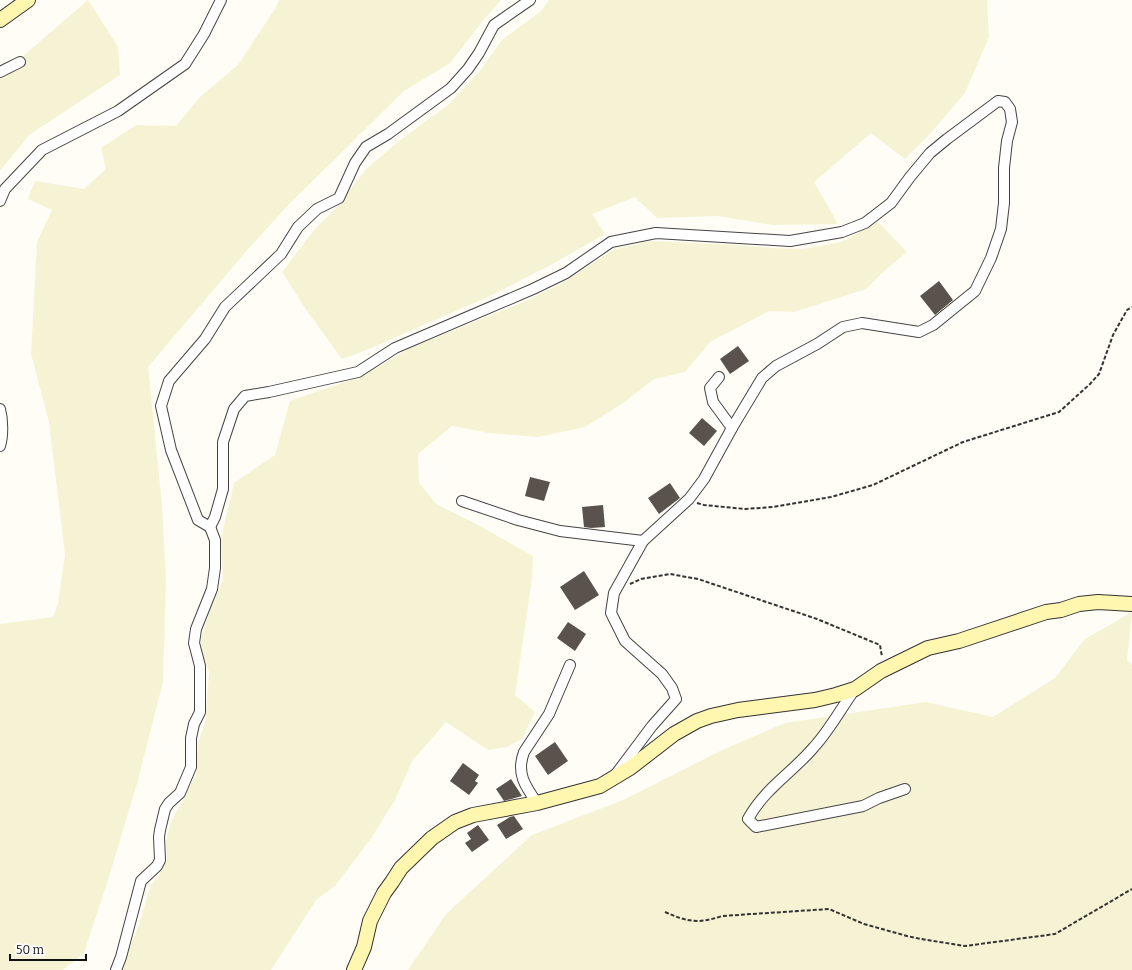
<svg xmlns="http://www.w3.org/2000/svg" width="1132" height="970" font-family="Bitter,serif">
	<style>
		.farmland { fill: #f6f3d4 }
		.building { fill: #5a524d }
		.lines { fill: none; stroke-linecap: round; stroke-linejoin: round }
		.street-casing { stroke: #444; stroke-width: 12 }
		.secondary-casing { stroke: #333; stroke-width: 16 }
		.path { stroke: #333; stroke-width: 2; stroke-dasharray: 4 2; stroke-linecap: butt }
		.street { stroke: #fff; stroke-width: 10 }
		.secondary { stroke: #fff6b0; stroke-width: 14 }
	</style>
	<rect width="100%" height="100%" fill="#fffdf5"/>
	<g class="farmland">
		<polygon points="88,0 118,47 120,75 29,135 0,171 0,76"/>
		<polygon points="279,0 501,0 481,23 450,63 404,91 289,204 249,248 148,367 162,504 166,580 163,682 138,780 108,880 84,953 63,970 0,970 0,624 53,617 58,603 65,555 49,422 31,354 37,242 52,210 28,199 35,181 84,189 106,169 101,148 136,125 176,126 200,97 238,65 275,9"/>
		<polygon points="549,0 987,0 989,37 965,93 929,135 905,159 871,133 814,182 838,224 772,225 718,216 657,218 635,197 592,214 605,234 549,266 490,296 364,351 342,359 307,311 282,272 314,230 338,206 366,169 399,141 448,105 479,72 502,40 541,11"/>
		<polygon points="878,222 907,252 883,272 866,289 794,312 769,311 710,342 685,372 654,379 623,403 585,427 538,437 489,433 452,426 418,454 419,483 436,504 478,525 533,556 532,578 515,695 535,712 522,739 507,747 488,750 446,722 412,761 395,800 372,837 335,886 316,900 271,970 120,970 136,933 151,885 159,875 167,859 166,840 171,822 196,775 198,742 205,723 209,672 203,656 201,639 210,611 223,580 221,539 234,483 275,455 290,401 353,379 378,367 410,348 528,300 564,282 615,249 651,241 738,245 771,248 803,249 841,242"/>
		<polygon points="1132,612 1127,660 1132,665 1132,970 408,970 446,914 532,835 623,800 720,751 785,723 926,702 993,717 1055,678 1085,639"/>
	</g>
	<g class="building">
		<polygon points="939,281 953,300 935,315 920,296"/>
		<polygon points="738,346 749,361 730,374 720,359"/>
		<polygon points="702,418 717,431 704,446 689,433"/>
		<polygon points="530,477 550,482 544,501 525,496"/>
		<polygon points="670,483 680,498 659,514 648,498"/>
		<polygon points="603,505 605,527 591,528 584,527 582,507"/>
		<polygon points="584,571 599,595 575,610 560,587"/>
		<polygon points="568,622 586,634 575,651 557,638"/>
		<polygon points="555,742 568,761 548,775 535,756"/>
		<polygon points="463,763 479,775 475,781 478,783 469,795 450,781"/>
		<polygon points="511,779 522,796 504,801 496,789"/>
		<polygon points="514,816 523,829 506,839 497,825 510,817"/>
		<polygon points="478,825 489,840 472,852 465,843 471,839 467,833"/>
	</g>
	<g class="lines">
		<g class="street-casing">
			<g id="street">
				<polyline points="530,0 494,25 479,53 468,69 451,88 388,134 366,147 355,163 339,198 317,209 298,227 281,254 225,307 205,339 169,381 161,406 171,450 198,520 210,527 215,517 223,489 223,442 234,409 245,396 269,392 358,372 395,348 533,289 566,273 611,242 656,233 790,241 842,232 865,223 891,203 910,177 930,153 947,139 998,101 1005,102 1010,109 1012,122 1007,141 1004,168 1004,203 1001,229 991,258 975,291 933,325 919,332 862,323 843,327 817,344 776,366 762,378 732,428 704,479 689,499 643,541 614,593 611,613 625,641 662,674 672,688 676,699 652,726 616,774"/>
				<polyline points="0,72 20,62"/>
				<polyline points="0,201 5,189 42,150 118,111 185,64 204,34 221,0"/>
				<polyline points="719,377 710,388 713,402 732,428"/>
				<path d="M 0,409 C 3,420 3,436 0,446"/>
				<polyline points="462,501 518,520 560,531 643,541"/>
				<path d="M 855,689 C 842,707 829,731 814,747 C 792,773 765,788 748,819 L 756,827 L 863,806 L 879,798 L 905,789"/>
				<path d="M 537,803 C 525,786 516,773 524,752 L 549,714 L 570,665"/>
				<polyline points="116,970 121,957 141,881 157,866 160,860 159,837 160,830 165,809 169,803 180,793 191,767 191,738 194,724 200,712 200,666 194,643 196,629 212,589 215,568 215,540 210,527"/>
			</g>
		</g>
		<g class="secondary-casing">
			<g id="secondary">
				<polyline points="0,20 28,0"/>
				<polyline points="354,970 364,947 370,921 384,893 392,882 401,868 432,838 455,822 473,815 537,803 600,786 630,768 674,734 697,721 711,716 738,710 815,700 836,695 855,689 881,671 928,648 959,641 1046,612 1061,610 1079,604 1098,602 1132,604"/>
			</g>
		</g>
		<g class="path">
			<polyline points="697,503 704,505 745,509 773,507 831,497 873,485 963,442 1059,412 1090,384 1099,374 1113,335 1127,310 1132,307"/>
			<polyline points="630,584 641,579 670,574 698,579 817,619 880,645 882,657"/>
			<path d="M 665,912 C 688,922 698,924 722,916 L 829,909 L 864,924 L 907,936 L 921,939 L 965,946 L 1055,934 L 1132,889"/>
		</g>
		<use href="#street" class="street"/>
		<use href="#secondary" class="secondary"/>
	</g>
	<path d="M10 954v6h76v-6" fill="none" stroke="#111111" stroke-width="2"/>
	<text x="16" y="954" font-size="12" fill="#111111" stroke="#ffffff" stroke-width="3" paint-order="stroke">50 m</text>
</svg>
